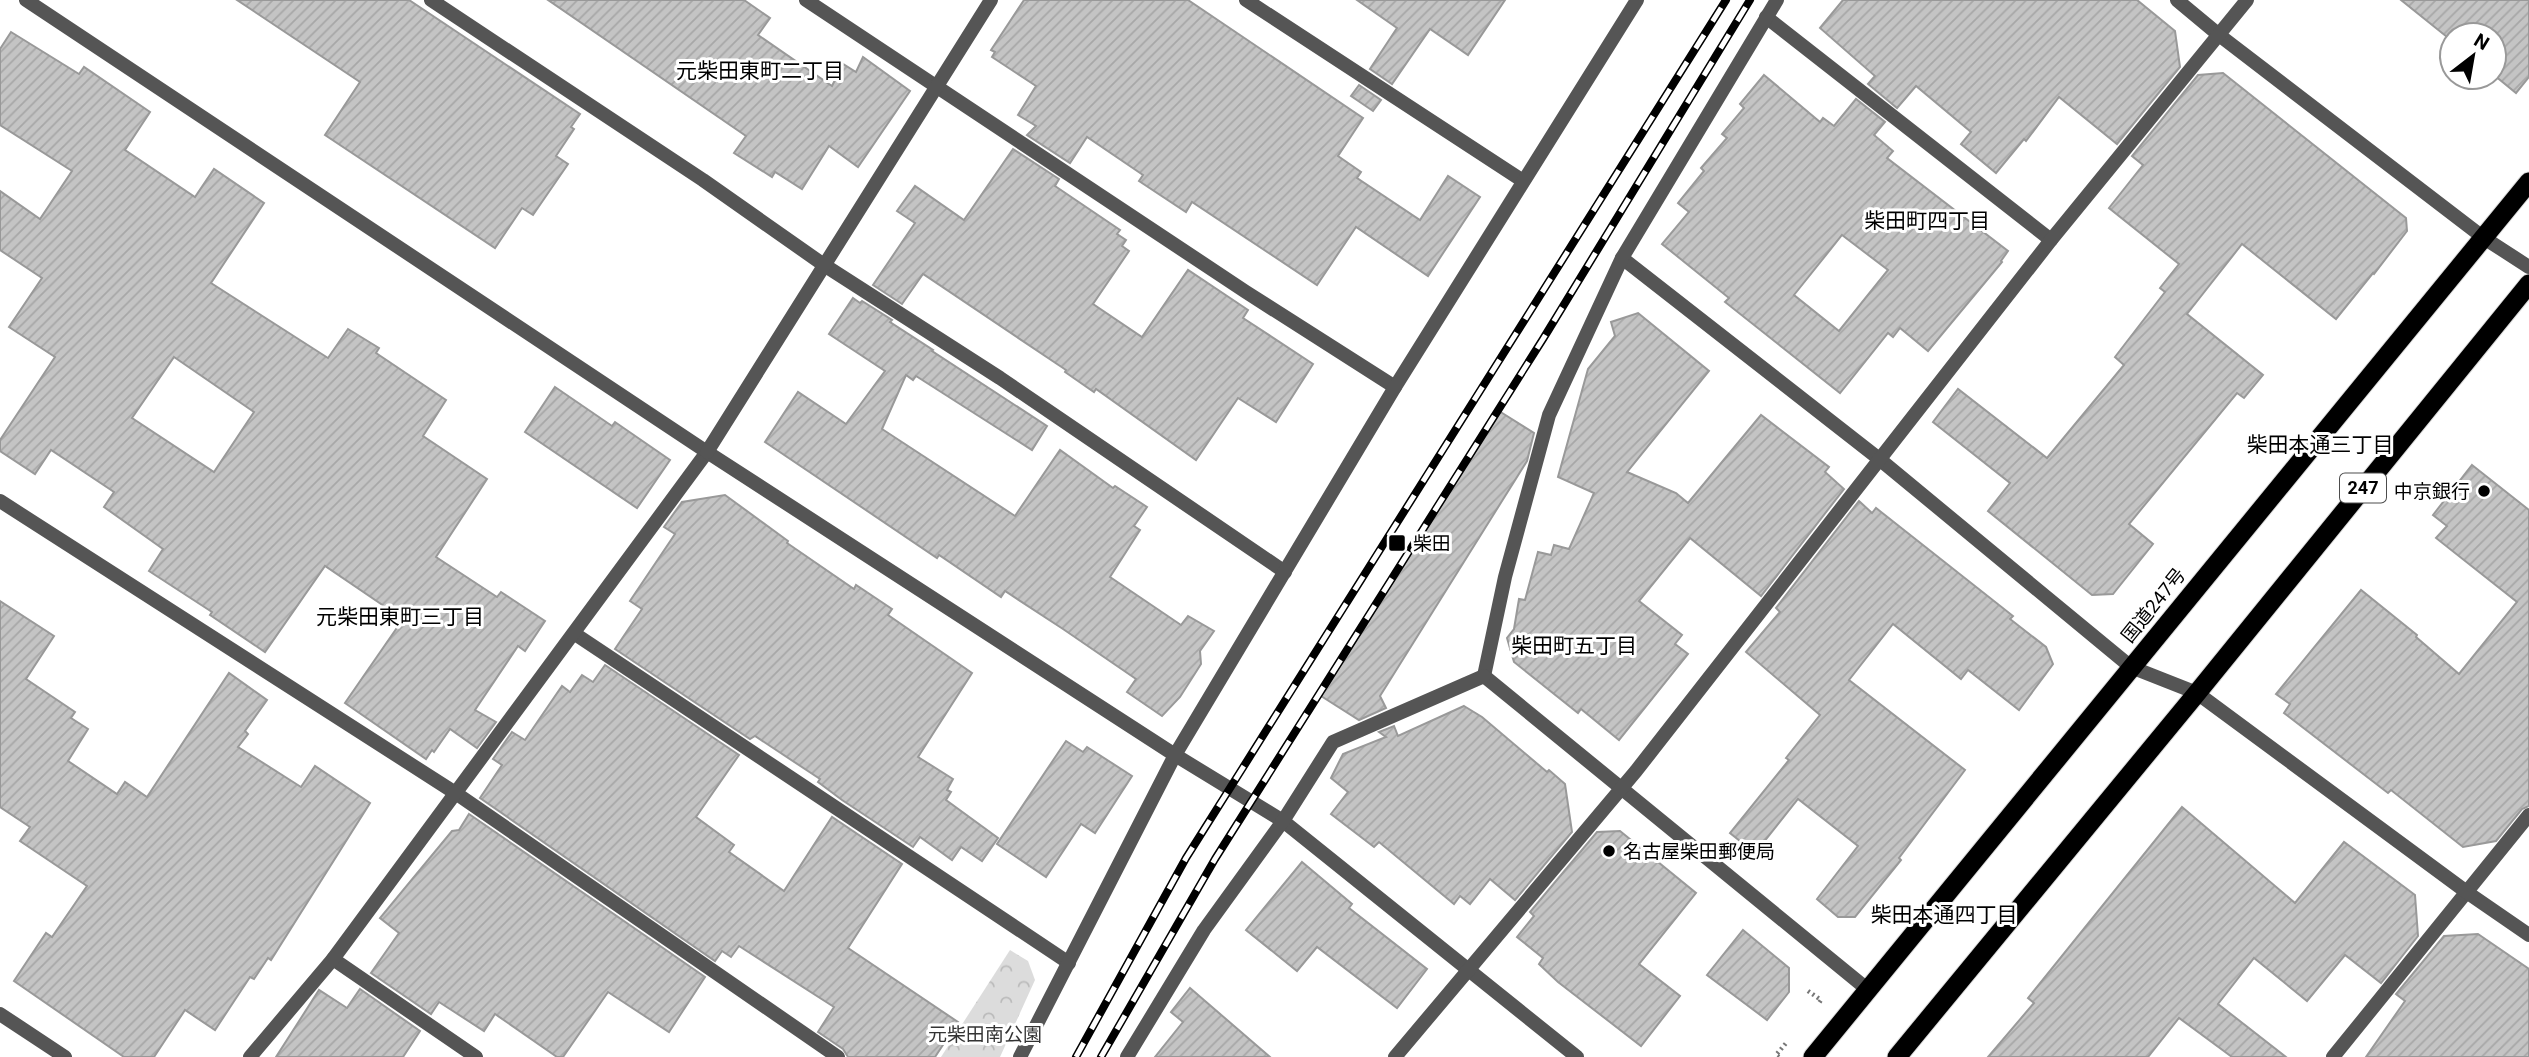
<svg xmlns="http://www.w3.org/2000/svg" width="2529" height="1057" font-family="Roboto,'Noto Sans JP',sans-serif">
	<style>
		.park { fill: url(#park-crowns) }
		.building { fill: url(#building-hatch); stroke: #999; stroke-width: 2; fill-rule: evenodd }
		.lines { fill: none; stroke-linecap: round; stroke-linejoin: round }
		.trunk-casing { stroke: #dbdbdb; stroke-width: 21 }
		.path { stroke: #777; stroke-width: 4.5; stroke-dasharray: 2 3.5; stroke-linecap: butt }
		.minor { stroke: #555; stroke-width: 14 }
		.tertiary { stroke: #555; stroke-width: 14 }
		.trunk { stroke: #000; stroke-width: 19 }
		.rail-casing { stroke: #000; stroke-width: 8 }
		.rail { stroke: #fff; stroke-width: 5; stroke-dasharray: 16; stroke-linecap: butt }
		.poi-dot { fill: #000; stroke: #fff; stroke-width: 2.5 }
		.labels { text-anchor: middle; stroke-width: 6; stroke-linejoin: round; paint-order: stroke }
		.shield { fill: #fff; stroke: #4c4c4c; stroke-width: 2 }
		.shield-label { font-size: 18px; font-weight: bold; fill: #000 }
		.poi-label { font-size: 19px; fill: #000; stroke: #fff; text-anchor: start }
		.street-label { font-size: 19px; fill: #000; stroke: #fff }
		.park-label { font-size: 19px; fill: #333; stroke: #fff }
		.neighbourhood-label { font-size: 21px; fill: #000; stroke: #fff }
	</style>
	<defs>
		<pattern id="park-crowns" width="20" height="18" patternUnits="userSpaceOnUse" patternTransform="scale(1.75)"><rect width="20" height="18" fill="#dcdcdc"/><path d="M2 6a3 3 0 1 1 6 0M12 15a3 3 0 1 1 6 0" fill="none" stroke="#bbb"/></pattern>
		<pattern id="building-hatch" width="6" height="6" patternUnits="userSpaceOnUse" patternTransform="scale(1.75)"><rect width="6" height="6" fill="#c4c4c4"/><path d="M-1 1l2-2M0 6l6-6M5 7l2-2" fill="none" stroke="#a7a7a7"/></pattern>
	</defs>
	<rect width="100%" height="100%" fill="#fff"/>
	<polygon class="park" points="1010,950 1028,961 1035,980 1000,1057 941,1057"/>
	<g class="building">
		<polygon points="237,0 409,0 580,114 571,127 574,129 556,156 568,164 533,215 522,208 495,248 325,135 360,82"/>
		<polygon points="548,0 744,0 770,18 758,35 832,86 843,64 856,72 863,57 910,91 858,167 829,146 802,189 775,172 772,177 734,153 746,136"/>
		<polygon points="1024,0 1188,0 1363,118 1338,156 1361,172 1357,178 1420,220 1448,176 1480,197 1428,276 1356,227 1317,285 1192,202 1186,212 1139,181 1143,175 1087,137 1070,163 1027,135 1036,126 1018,115 1036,86 992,57 995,52 991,50"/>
		<polygon points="1357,0 1505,0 1468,55 1430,29 1392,84 1370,69 1397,28"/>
		<polygon points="1843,0 2137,0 2175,31 2180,67 2117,144 2059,97 2026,141 2024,139 1996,173 1961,144 1971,132 1916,86 1897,108 1868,84 1875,76 1820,28"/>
		<polygon points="2401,0 2529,0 2529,77 2516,93 2494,75 2494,35 2452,35 2452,41"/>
		<path d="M 11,32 L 79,74 L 84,67 L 150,112 L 125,150 L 195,197 L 214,169 L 264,203 L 211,283 L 328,358 L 348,329 L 379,348 L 376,353 L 446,400 L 423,436 L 487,479 L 436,557 L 497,597 L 501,592 L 545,621 L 525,651 L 518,646 L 475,710 L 496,722 L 477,748 L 450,729 L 434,752 L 432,750 L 426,759 L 345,703 L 403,619 L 325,566 L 265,652 L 210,615 L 212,612 L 149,571 L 163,549 L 104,507 L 114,492 L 51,450 L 35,474 L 0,451 L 0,440 L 55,357 L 9,327 L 42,278 L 0,250 L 0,191 L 40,219 L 72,171 L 0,125 L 0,49 ZM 174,357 L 254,412 L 214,472 L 132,418 Z"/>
		<polygon points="2223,73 2406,218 2407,231 2374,274 2373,273 2336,319 2242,244 2187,314 2263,375 2244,398 2237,393 2129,524 2153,544 2113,594 2092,595 1988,511 2010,483 1933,422 1958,389 2047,458 2124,365 2115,357 2165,292 2160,288 2179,264 2109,208 2143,165 2132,156 2198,75"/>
		<path d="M 1764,75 L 1820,122 L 1823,118 L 1834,126 L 1856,99 L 1885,122 L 1874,135 L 1893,151 L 1887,158 L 2008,251 L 2001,261 L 2002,262 L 1928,351 L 1900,328 L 1893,337 L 1888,333 L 1840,393 L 1725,302 L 1729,298 L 1662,244 L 1689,212 L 1678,203 L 1704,171 L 1701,168 L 1727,138 L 1722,134 L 1744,108 L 1740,104 ZM 1842,235 L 1888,270 L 1839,331 L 1794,295 Z"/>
		<polygon points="1359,85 1381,100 1373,111 1351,96"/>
		<polygon points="1013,149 1059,179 1055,186 1120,230 1117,234 1126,240 1122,246 1129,251 1093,304 1142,337 1188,270 1248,310 1243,318 1313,364 1276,422 1238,398 1196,460 1096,389 1094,392 1065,372 1066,370 923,274 902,304 873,285 915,223 897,211 915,186 964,220"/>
		<polygon points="853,298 860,303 862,301 892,320 890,322 933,350 932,351 1047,426 1032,450 916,376 913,380 906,375 882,429 1015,516 1060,450 1113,488 1115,486 1147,507 1134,526 1140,530 1110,577 1181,625 1188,616 1214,631 1200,651 1201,664 1180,697 1162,716 1127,692 1136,679 1063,629 1005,591 1001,597 939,555 937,558 765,442 798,392 846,424 885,371 829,334"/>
		<polygon points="1638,313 1709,371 1627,472 1676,493 1688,503 1761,415 1829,467 1825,472 1844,489 1761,596 1690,538 1639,601 1682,635 1675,644 1688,654 1619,740 1581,709 1578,713 1514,662 1507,638 1514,629 1519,599 1525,600 1538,552 1551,555 1554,545 1569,549 1594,493 1558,477 1588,369 1615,336 1611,322"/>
		<polygon points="555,387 612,426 615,422 670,460 637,508 525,432"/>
		<polygon points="1499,411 1534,433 1527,461 1380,696 1386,708 1359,720 1321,696"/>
		<polygon points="2472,465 2529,510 2529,806 2522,809 2496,841 2463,847 2391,790 2388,793 2284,713 2290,704 2276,694 2361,590 2417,635 2416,637 2459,674 2517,602 2436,538 2447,526 2433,515"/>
		<polygon points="725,495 788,541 787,543 854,589 856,585 892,609 888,615 972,673 918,757 953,779 947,790 951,792 946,800 998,838 982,861 961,847 952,860 920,837 913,847 842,800 818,782 820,779 755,736 750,739 615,649 642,609 630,601 675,534 664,527 682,502"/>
		<polygon points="1859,501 1872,513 1876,508 2013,616 2010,619 2046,647 2053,664 2019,710 1968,670 1961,679 1893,624 1849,680 1965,770 1899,858 1901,860 1855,917 1838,917 1817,899 1858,846 1798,799 1755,853 1730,833 1789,760 1786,758 1820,715 1746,652 1780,612 1776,608"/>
		<polygon points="0,601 54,636 26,679 75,712 71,718 88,729 68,761 117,794 125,782 147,797 229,673 267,700 245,731 248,734 238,747 301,787 315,766 370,803 271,960 268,958 254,979 250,977 215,1030 185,1010 154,1057 124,1057 14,981 46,933 52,937 87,886 20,841 30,827 0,807"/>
		<polygon points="605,665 739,755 696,817 734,845 729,852 784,891 832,817 902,864 848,948 958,1022 935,1057 848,1057 843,1049 818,1032 834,1007 739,946 731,957 722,951 715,961 480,798 502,765 493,759 512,732 525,740 562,686 570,692 582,675 593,682"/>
		<polygon points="1464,706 1482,717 1547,772 1549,770 1565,784 1572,832 1515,900 1490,879 1470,904 1460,896 1454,904 1379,842 1374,847 1331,814 1348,792 1331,778 1343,754 1386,737 1379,732 1394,726 1398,736"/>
		<polygon points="1066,741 1083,752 1087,747 1132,776 1095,833 1081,824 1046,877 997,844"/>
		<polygon points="2182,807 2295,903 2344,842 2415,895 2418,936 2381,983 2345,955 2307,1001 2254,958 2218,1004 2286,1057 2232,1057 2179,1018 2148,1057 1988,1057 2034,1003 2028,998"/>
		<polygon points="469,814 705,977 669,1032 608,992 563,1057 557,1057 495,1014 484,1031 439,1002 431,1014 371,973 399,933 380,918 452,831 459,830"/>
		<polygon points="1620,831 1696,893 1639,964 1680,996 1641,1046 1558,982 1539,964 1543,958 1517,937 1534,916 1530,912 1597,832"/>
		<polygon points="1302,862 1352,904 1349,908 1427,969 1397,1008 1317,947 1297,971 1246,930"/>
		<polygon points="1743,930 1789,968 1789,992 1767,1020 1707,975"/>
		<polygon points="2478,934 2529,969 2529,1057 2366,1057 2405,1001 2396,994 2444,936"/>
		<polygon points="1190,988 1270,1057 1155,1057 1183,1022 1171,1012"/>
		<polygon points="360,989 420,1031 403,1057 276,1057 319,990 347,1008"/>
	</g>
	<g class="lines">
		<g class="trunk-casing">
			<g id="trunk">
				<polyline points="1813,1057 2529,182"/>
				<polyline points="1897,1057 2197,693 2529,284"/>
			</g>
		</g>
		<g class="path">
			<polyline points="1808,991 1821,1000 1819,1003"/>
			<polyline points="1779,1057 1776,1055 1787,1042"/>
		</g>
		<g class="minor">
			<polyline points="431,0 703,180 824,265 1000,378 1285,572"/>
			<polyline points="806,0 1246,292 1395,387"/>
			<polyline points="2177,0 2219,35 2484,238 2529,267"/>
			<polyline points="1766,17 2051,240"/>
			<polyline points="1622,258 1878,458 2131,667"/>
			<polyline points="0,501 457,794 838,1057"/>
			<polyline points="575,634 1069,963"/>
			<polyline points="1484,676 1505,577 1549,415 1622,258 1777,0"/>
			<polyline points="1484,676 1867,989"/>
			<polyline points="1175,755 1283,821 1577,1057"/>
			<polyline points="333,959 476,1057"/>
			<polyline points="0,1014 65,1057"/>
			<polyline points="250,1057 333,959 707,452"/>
			<polyline points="1127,1057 1204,930 1283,821 1333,742 1484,676"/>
			<polyline points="1395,1057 1636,771 2051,240 2247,0"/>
			<polyline points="2333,1057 2529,815"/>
		</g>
		<g class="tertiary">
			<polyline points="26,0 707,452 1175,755"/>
			<polyline points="1246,0 1523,181"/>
			<polyline points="707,452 991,0"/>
			<polyline points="2131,667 2197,693 2468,893 2529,935"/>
			<polyline points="1020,1057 1175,755 1395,387 1637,0"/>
		</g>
		<use href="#trunk" class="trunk"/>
		<g class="rail-casing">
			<g id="rail">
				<polyline points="1076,1057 1186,858 1726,0"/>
				<polyline points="1101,1057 1215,859 1543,339 1750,0"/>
			</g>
		</g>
		<use href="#rail" class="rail"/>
	</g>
	<g class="poi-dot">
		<circle cx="2484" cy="491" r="7"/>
		<rect x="1388" y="534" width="18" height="18" rx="3.5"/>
		<circle cx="1609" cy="851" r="7"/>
	</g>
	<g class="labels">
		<rect class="shield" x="2340" y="473.5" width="46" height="29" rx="5"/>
		<g class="shield-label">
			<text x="2363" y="494">247</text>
		</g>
		<g class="poi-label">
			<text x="2470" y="498" text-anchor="end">中京銀行</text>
			<text x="1413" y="550">柴田</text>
			<text x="1623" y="858">名古屋柴田郵便局</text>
		</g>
		<g class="street-label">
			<text transform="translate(2153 605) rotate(-51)" y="7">国道247号</text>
		</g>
		<g class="park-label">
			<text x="985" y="1041">元柴田南公園</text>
		</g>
		<g class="neighbourhood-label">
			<text x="760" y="78">元柴田東町二丁目</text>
			<text x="1927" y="228">柴田町四丁目</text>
			<text x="2320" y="452">柴田本通三丁目</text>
			<text x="400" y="624">元柴田東町三丁目</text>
			<text x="1574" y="653">柴田町五丁目</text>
			<text x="1944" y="922">柴田本通四丁目</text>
		</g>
	</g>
	<g transform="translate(2473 56) rotate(31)"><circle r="33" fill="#ffffff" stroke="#999999" stroke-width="2"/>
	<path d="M0-5L12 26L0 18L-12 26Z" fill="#000000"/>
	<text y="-10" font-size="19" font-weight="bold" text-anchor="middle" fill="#000000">N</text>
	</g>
</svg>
